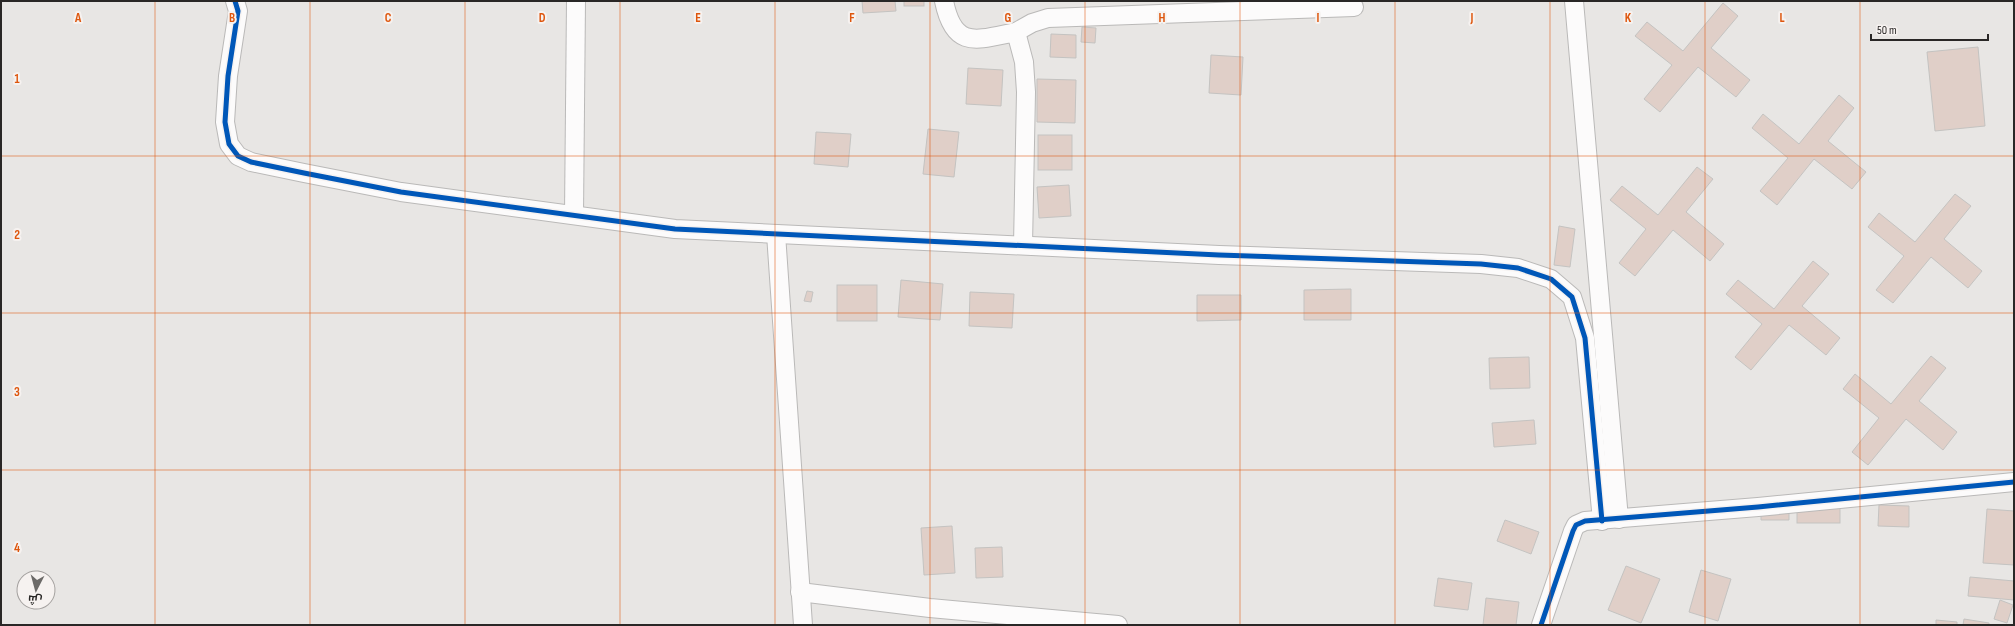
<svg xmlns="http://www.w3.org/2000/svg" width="2015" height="626" font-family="'Sofia Sans Condensed',Cairo,sans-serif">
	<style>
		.building { fill: #e0cfc8; stroke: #c4c3c1 }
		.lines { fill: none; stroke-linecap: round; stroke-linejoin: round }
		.minor-casing { stroke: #bab9b8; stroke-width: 20 }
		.minor { stroke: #fcfbfb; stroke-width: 18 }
		.cycleway-casing { stroke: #f6f2f0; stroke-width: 8 }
		.cycleway { stroke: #0057b8; stroke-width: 5 }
		.grid { fill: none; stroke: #de560d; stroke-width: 1; stroke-opacity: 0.55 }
		.grid-label { font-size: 13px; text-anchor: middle; font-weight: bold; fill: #de560d; stroke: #f6f2f0; stroke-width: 4; stroke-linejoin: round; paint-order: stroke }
	</style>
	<rect width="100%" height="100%" fill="#e8e6e4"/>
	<g class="building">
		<polygon points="862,1 895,1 896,11 863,13"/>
		<rect x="904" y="1" width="20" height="5"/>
		<polygon points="1723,3 1738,16 1711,48 1750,80 1736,97 1698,67 1660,112 1644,99 1672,65 1635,36 1647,22 1683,51"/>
		<polygon points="1082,27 1096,28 1095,43 1081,42"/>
		<polygon points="1051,34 1076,35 1076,58 1050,57"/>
		<polygon points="1978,47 1985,126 1935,131 1927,52"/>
		<polygon points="1211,55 1243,57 1241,95 1209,93"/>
		<polygon points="968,68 1003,70 1001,106 966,104"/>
		<polygon points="1037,79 1076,80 1075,123 1037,122"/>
		<polygon points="1839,95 1854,108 1828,141 1866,172 1852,189 1814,159 1777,205 1760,191 1788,158 1752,128 1763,114 1799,144"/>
		<polygon points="928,129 959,132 954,177 923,174"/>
		<polygon points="816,132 851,134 848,167 814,164"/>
		<rect x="1038" y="135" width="34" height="35"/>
		<polygon points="1697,167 1713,179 1686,212 1724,244 1710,261 1673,230 1635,276 1619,263 1646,229 1610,200 1622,186 1658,215"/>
		<polygon points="1069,185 1071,216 1039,218 1037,187"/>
		<polygon points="1955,194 1971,206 1944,239 1982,271 1968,288 1931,257 1893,303 1876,290 1904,256 1868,227 1879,213 1915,242"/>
		<polygon points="1559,226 1575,229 1570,267 1554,265"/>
		<polygon points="1813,261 1829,274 1802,306 1840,338 1826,355 1789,325 1751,370 1735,357 1762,324 1726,294 1738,280 1774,309"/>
		<polygon points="901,280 943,284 940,320 898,317"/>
		<rect x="837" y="285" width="40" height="36"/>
		<polygon points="1351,289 1351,320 1304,320 1304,290"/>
		<polygon points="807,291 813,292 811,302 804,301"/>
		<polygon points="970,292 1014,294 1012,328 969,326"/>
		<polygon points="1197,295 1241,295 1241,320 1197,321"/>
		<polygon points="1931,356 1946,368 1919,401 1957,432 1943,450 1906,419 1868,465 1852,452 1879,418 1843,389 1855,374 1891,404"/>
		<polygon points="1529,357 1530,388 1490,389 1489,358"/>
		<polygon points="1534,420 1536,444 1494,447 1492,423"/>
		<polygon points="1879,505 1909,506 1909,527 1878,526"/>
		<polygon points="1761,507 1789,508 1789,520 1761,520"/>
		<rect x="1797" y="508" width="43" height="15"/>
		<polygon points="1987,509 2014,511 2014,565 1983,563"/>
		<polygon points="1505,520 1539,532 1531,554 1497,541"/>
		<polygon points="952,526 955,573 924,575 921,528"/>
		<polygon points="1002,547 1003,577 976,578 975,548"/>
		<polygon points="1626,566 1660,579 1641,623 1608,610"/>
		<polygon points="1701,570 1731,579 1718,621 1689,612"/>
		<polygon points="1970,577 2014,581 2014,600 1968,596"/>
		<polygon points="1438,578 1472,583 1468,610 1434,606"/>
		<polygon points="1486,598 1519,602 1516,625 1483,625"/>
		<polygon points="2000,600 2013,605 2007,623 1994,619"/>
		<polygon points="1964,619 1989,623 1989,625 1963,625"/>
		<polygon points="1936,620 1957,622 1957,625 1936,625"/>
	</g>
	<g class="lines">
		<g class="minor-casing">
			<g id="minor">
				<polyline points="235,1 238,11 228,76 225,122 229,144 238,156 251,162 304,173 401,192 675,229 1219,255 1481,264 1518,268 1551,279 1572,297 1585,338 1602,521"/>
				<path d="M 944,1 C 954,50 976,40 1016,32 L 1024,62 L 1026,92 L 1023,245"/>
				<polyline points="1574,1 1619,519"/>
				<polyline points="1016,32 1032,23 1048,18 1354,7"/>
				<polyline points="574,214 576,1"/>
				<polyline points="776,234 803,625"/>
				<polyline points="800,592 930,608 1118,625"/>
				<polyline points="1541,625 1573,531 1576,525 1585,521 1758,507 2014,482"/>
			</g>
		</g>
		<use href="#minor" class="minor"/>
		<g class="cycleway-casing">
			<g id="cycleway">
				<polyline points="235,1 238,11 228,76 225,122 229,144 238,156 251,162 304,173 401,192 675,229 1219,255 1481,264 1518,268 1551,279 1572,297 1585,338 1602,521"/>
				<polyline points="1541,625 1573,531 1576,525 1585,521 1758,507 2014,482"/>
			</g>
		</g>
		<use href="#cycleway" class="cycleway"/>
	</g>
	<path class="grid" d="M 155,1 L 155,625M 310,1 L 310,625M 465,1 L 465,625M 620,1 L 620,625M 775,1 L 775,625M 930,1 L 930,625M 1085,1 L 1085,625M 1240,1 L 1240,625M 1395,1 L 1395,625M 1550,1 L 1550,625M 1705,1 L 1705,625M 1860,1 L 1860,625M 1,156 L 2014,156M 1,313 L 2014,313M 1,470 L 2014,470"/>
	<g class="grid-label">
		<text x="78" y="22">A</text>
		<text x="232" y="22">B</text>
		<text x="388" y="22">C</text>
		<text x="542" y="22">D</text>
		<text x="698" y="22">E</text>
		<text x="852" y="22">F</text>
		<text x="1008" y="22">G</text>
		<text x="1162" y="22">H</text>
		<text x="1318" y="22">I</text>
		<text x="1472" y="22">J</text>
		<text x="1628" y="22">K</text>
		<text x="1782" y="22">L</text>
		<text x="17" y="83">1</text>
		<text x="17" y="239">2</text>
		<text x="17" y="396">3</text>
		<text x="17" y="552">4</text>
	</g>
	<rect width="2015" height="626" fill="none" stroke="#292726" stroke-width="4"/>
	<g transform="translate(36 590) rotate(186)"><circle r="19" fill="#f6f2f0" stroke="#a4a19f"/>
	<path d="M0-3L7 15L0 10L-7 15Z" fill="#6c6a68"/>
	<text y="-6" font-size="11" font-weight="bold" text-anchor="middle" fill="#292726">ش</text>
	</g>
	<path d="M1871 34v6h117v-6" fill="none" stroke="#292726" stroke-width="2"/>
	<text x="1877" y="34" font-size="12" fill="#292726" stroke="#f6f2f0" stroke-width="3" paint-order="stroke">50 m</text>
</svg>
